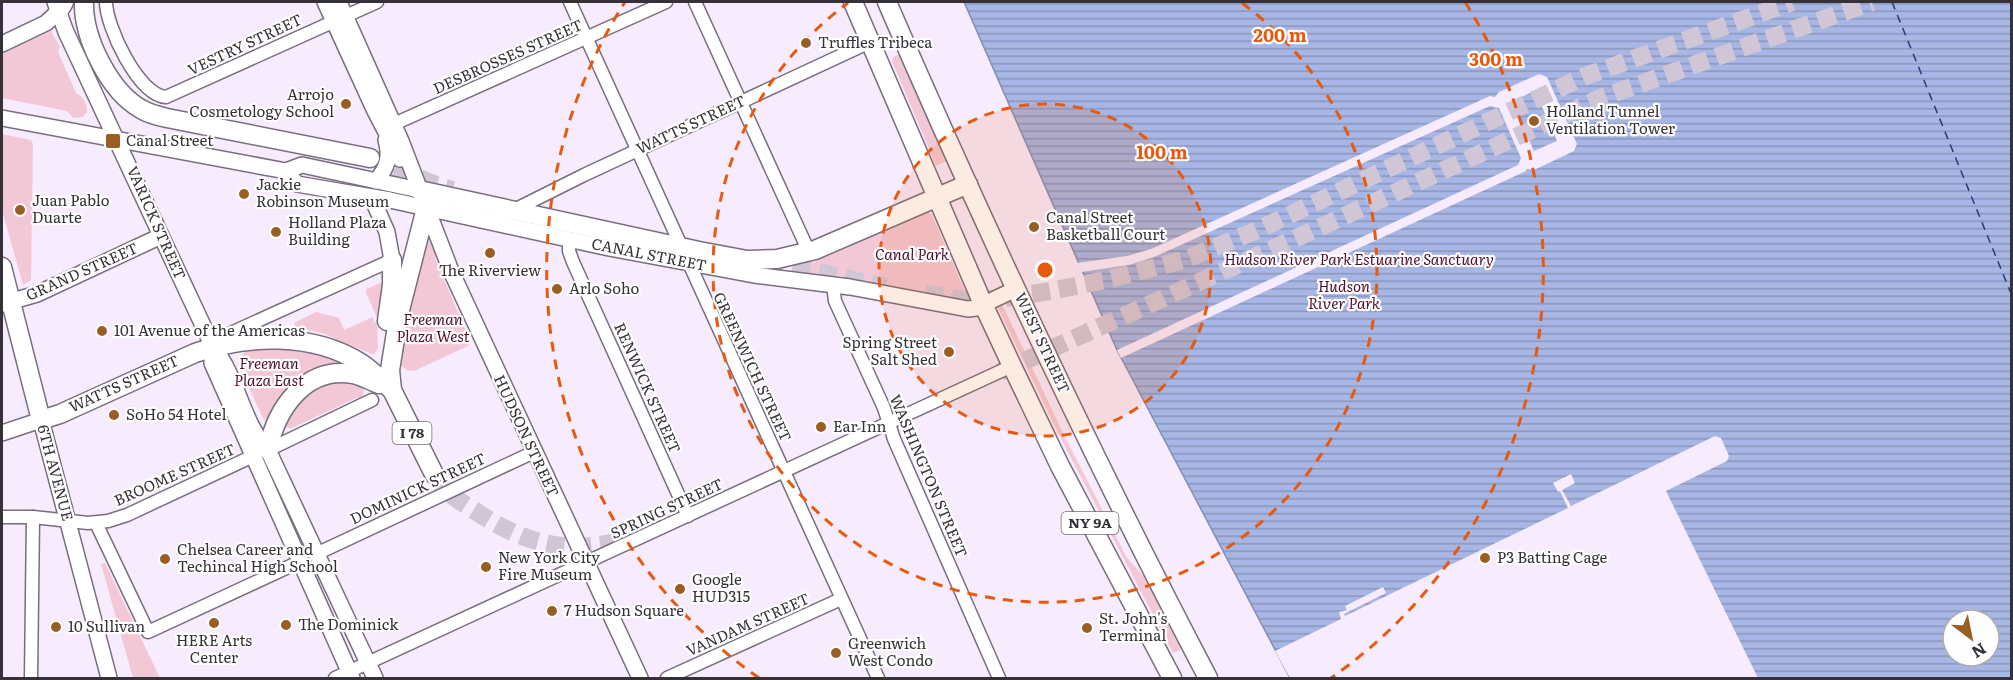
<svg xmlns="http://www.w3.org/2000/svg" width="2013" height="680" font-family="Literata,serif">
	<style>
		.green { fill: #f3c8d6 }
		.water { fill: url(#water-rules); stroke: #858eb1; stroke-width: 1.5; fill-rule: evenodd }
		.pier { fill: #f7ebfe; fill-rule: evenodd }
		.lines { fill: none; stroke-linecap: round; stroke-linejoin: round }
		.ferry { stroke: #2c3a73; stroke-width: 1.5; stroke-dasharray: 8 6; stroke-linecap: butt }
		.highway-tunnel { stroke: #d0c6d6; stroke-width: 18; stroke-dasharray: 18 9; stroke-linecap: butt }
		.minor-casing { stroke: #786e7e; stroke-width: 15 }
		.major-casing { stroke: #786e7e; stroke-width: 18 }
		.highway-casing { stroke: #786e7e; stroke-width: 21 }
		.minor { stroke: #fff; stroke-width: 12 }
		.major { stroke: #fff; stroke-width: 15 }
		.highway { stroke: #fff; stroke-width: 18 }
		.ring { fill: none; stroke: #e8590c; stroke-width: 3; stroke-dasharray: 10 8 }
		.poi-dot { fill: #9b5e22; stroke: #fefefe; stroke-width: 2 }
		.labels { text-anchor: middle; stroke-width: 4.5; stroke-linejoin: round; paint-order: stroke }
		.shield { fill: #fefefe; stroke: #726e73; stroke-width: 1.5 }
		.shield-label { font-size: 14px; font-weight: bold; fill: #363138 }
		.poi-label { font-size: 15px; fill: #363138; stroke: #fefefe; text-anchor: start }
		.street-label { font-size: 15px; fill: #363138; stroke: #fefefe }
		.park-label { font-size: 15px; font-style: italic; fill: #4f0e2d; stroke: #fefefe }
		.centre { fill: #e8590c; stroke: #fefefe; stroke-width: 3 }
		.ring-label { font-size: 18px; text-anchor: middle; font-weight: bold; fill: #e8590c; stroke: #fefefe; stroke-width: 4.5; stroke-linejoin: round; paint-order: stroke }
	</style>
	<defs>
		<pattern id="water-rules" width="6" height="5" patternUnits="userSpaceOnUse" patternTransform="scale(1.5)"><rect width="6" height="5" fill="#a7b6e5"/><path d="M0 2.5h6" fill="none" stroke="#8995bb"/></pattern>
	</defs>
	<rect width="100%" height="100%" fill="#f7ebfe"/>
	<g class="green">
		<path d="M 51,31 L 60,47 L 58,52 L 76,93 C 84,97 87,104 87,112 L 83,117 L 73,118 L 67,111 L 2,98 L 2,52 L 45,32 Z"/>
		<polygon points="900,54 947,161 936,166 892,61 893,57"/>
		<polygon points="2,134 31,140 33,144 31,280 23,285 2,210"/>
		<polygon points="927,211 932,215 967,296 966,300 835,275 792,272"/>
		<polygon points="429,240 437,255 435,259 471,342 468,346 414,371 407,370 399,364 413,286"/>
		<polygon points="383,282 378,317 377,318 366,293 366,289"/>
		<polygon points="1002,304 1063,433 1127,558 1148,581 1181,646 1180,650 1173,653 1059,435 997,306"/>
		<polygon points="316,312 339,318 344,330 373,317 374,322 377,323 378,348 374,355 322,333 297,328 294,323"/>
		<path d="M 282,347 L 337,357 L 355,371 L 281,398 L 271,418 L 266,421 L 263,418 L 240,369 C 234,344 266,348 282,347 Z"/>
		<polygon points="343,378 364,387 363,397 354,399 292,428 287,428 286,420 310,389"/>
		<polygon points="105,563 160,678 133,678 101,564"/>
	</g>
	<path class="water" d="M 964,2 L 2011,2 L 2011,678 L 1290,678 L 1117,350 ZM 1953,620 L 1989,620 L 1989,656 L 1953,656 Z"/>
	<g class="pier">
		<path d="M 1539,74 L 1547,77 L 1577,144 L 1574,151 L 1534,170 L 1527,169 L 1526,171 L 1121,358 L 1117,350 L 1518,165 L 1521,158 L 1499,108 L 1490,106 L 1154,257 L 1129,265 L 1081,272 L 1077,263 L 1127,256 L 1151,249 L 1490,96 L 1495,97 L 1499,92 ZM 1535,91 L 1557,141 L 1534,151 L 1512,101 Z"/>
		<polygon points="1715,436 1721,438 1729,456 1727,461 1666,491 1758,678 1290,678 1275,651 1341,619 1339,612 1347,610 1345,606 1383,587 1386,593 1344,614 1345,616 1568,508 1560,491 1558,492 1553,483 1571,474 1575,483 1562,490 1571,506"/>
	</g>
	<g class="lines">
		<polyline class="ferry" points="1892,2 2012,296"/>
		<g class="highway-tunnel">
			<path d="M 370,158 C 399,166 423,183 453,190"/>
			<polyline points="766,260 886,287"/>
			<polyline points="925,294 966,300 997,299 1051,291 1110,279 1183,260 1253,232 1583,77 1792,2"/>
			<polyline points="1000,372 1314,230 1603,97 1872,2"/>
			<path d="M 434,474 C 443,491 459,501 475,511 C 533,549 575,556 642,535"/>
		</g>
		<g class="minor-casing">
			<g id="minor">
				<path d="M 106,2 C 106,26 138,95 166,97 L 377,2"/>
				<polyline points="570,2 878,678"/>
				<polyline points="695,2 809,252"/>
				<polyline points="394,124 666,2"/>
				<polyline points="514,210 584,175 870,42"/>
				<polyline points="569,239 569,251 573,262 688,516"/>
				<polyline points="833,285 835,301 884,408 894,439 999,678"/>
				<polyline points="211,342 392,260"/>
				<polyline points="268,450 372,400"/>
				<polyline points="2,517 33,517 88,523 108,521 127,515 253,456"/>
				<polyline points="96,523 148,632 299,562"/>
				<polyline points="316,554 534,452"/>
				<polyline points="31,678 33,517"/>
				<polyline points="335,678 1012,366"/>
				<polyline points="667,678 841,599"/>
			</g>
		</g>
		<g class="major-casing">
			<g id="major">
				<path d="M 55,2 L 66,32 L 213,347 C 238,377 241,421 268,450 L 375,678"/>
				<polyline points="325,2 374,109 400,159"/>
				<polyline points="339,2 401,141 451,271 640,678"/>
				<polyline points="2,44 46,23 58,12"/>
				<polyline points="2,118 286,171 302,165 419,190"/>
				<polyline points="286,171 297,184 390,200 609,248 754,275 850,287 968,309 976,308 1016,289"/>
				<path d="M 376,181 C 387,168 391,158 386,140"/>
				<polyline points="372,198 387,232 392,260"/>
				<polyline points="2,304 37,294 161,236"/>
				<polyline points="213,347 212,363 352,678"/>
				<polyline points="2,433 41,420 109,678"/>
			</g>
		</g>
		<g class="highway-casing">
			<g id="highway">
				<path d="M 84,2 C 83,37 109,91 141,109 C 149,114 158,116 167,118 L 370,158"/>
				<polyline points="853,2 983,304 1012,366 1060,466 1172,678"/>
				<path d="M 887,2 C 986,231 1092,457 1208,678"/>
				<polyline points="58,12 64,2"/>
				<polyline points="419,190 699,251 747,260 777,259 815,250 968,184"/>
				<polyline points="426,208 399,314 390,370 392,390 434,474"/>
				<path d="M 2,267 L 41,420 L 60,414 L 195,353 C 247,335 312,332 361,363 C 372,370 382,381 392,390"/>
				<polyline points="387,321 392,285 392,260"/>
				<path d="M 268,450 C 276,409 305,366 353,374 C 362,376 371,381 379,384"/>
			</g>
		</g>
		<use href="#minor" class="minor"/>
		<use href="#major" class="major"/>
		<use href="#highway" class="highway"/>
	</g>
	<circle cx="1045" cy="270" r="166" fill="#e8590c" fill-opacity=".12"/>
	<g class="ring">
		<circle cx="1045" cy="270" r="166"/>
		<path d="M1242 3A332 332 0 1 1 848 3"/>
		<path d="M759 678A498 498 0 0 1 625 2M1465 2A498 498 0 0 1 1331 678"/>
	</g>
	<g class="poi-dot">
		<circle cx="806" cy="43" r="6"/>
		<circle cx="346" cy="104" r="6"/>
		<circle cx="1534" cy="121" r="6"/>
		<rect x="105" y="133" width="16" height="16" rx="3"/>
		<circle cx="244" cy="194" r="6"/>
		<circle cx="20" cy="210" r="6"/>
		<circle cx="1034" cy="227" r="6"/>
		<circle cx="276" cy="232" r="6"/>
		<circle cx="490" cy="253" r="6"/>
		<circle cx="557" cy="289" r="6"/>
		<circle cx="102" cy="331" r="6"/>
		<circle cx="949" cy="352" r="6"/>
		<circle cx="114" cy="415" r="6"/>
		<circle cx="821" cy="427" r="6"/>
		<circle cx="1485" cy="558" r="6"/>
		<circle cx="165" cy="559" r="6"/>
		<circle cx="486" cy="567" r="6"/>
		<circle cx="680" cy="589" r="6"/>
		<circle cx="552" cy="611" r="6"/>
		<circle cx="214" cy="623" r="6"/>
		<circle cx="286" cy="625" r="6"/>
		<circle cx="56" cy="627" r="6"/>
		<circle cx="1087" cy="628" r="6"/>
		<circle cx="836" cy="653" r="6"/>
	</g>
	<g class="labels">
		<g class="shield">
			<rect x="392.5" y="422" width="39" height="22" rx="4.5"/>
			<rect x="1061.5" y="512" width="57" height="22" rx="4.5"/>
		</g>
		<g class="shield-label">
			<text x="412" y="438">I 78</text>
			<text x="1090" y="528">NY 9A</text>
		</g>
		<g class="poi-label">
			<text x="818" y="48">Truffles Tribeca</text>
			<text x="334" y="100" text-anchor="end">Arrojo<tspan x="334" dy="17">Cosmetology School</tspan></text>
			<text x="1546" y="117">Holland Tunnel<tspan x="1546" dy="17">Ventilation Tower</tspan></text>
			<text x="126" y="146">Canal Street</text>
			<text x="256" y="190">Jackie<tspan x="256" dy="17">Robinson Museum</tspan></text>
			<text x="32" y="206">Juan Pablo<tspan x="32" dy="17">Duarte</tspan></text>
			<text x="1046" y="223">Canal Street<tspan x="1046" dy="17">Basketball Court</tspan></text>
			<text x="288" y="228">Holland Plaza<tspan x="288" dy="17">Building</tspan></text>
			<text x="490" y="276" text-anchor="middle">The Riverview</text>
			<text x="569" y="294">Arlo Soho</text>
			<text x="114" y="336">101 Avenue of the Americas</text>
			<text x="937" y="348" text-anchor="end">Spring Street<tspan x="937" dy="17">Salt Shed</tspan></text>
			<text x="126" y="420">SoHo 54 Hotel</text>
			<text x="833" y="432">Ear Inn</text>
			<text x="177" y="555">Chelsea Career and<tspan x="177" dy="17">Techincal High School</tspan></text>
			<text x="498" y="563">New York City<tspan x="498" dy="17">Fire Museum</tspan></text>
			<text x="1497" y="563">P3 Batting Cage</text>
			<text x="692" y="585">Google<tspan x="692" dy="17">HUD315</tspan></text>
			<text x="564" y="616">7 Hudson Square</text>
			<text x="1099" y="624">St. John's<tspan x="1099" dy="17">Terminal</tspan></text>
			<text x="298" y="630">The Dominick</text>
			<text x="68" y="632">10 Sullivan</text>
			<text x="214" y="646" text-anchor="middle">HERE Arts<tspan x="214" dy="17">Center</tspan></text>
			<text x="848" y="649">Greenwich<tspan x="848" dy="17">West Condo</tspan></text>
		</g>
		<g class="street-label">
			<text transform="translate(245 45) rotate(-25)" y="5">VESTRY STREET</text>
			<text transform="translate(508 57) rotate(-24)" y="5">DESBROSSES STREET</text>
			<text transform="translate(691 125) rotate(-25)" y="5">WATTS STREET</text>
			<text transform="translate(156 223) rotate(66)" y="5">VARICK STREET</text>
			<text transform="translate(649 255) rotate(11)" y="5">CANAL STREET</text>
			<text transform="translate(82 272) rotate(-24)" y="5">GRAND STREET</text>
			<text transform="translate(1042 343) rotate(65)" y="5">WEST STREET</text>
			<text transform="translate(752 367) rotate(65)" y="5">GREENWICH STREET</text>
			<text transform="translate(124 384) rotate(-24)" y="5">WATTS STREET</text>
			<text transform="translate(647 388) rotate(66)" y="5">RENWICK STREET</text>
			<text transform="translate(526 436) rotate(65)" y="5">HUDSON STREET</text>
			<text transform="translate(55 473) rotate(75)" y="5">6TH AVENUE</text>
			<text transform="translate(175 475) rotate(-24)" y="5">BROOME STREET</text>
			<text transform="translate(928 476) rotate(67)" y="5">WASHINGTON STREET</text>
			<text transform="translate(418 489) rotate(-25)" y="5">DOMINICK STREET</text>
			<text transform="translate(667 509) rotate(-25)" y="5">SPRING STREET</text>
			<text transform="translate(748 625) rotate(-24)" y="5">VANDAM STREET</text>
		</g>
		<g class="park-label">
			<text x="912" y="260">Canal Park</text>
			<text x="1359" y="265">Hudson River Park Estuarine Sanctuary</text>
			<text x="1344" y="292">Hudson<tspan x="1344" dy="17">River Park</tspan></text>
			<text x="433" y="325">Freeman<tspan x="433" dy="17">Plaza West</tspan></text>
			<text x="269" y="369">Freeman<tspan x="269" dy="17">Plaza East</tspan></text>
		</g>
	</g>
	<circle cx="1045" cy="270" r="9" class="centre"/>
	<g class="ring-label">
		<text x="1280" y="42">200 m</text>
		<text x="1496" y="66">300 m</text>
		<text x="1162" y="159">100 m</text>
	</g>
	<rect width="2013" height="680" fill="none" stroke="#363138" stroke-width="6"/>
	<g transform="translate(1971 638) rotate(148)"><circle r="28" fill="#fefefe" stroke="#aeacaf" stroke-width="1.5"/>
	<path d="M0-4.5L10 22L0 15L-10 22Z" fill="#9b5e22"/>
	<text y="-9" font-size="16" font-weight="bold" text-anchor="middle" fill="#363138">N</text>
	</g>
</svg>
